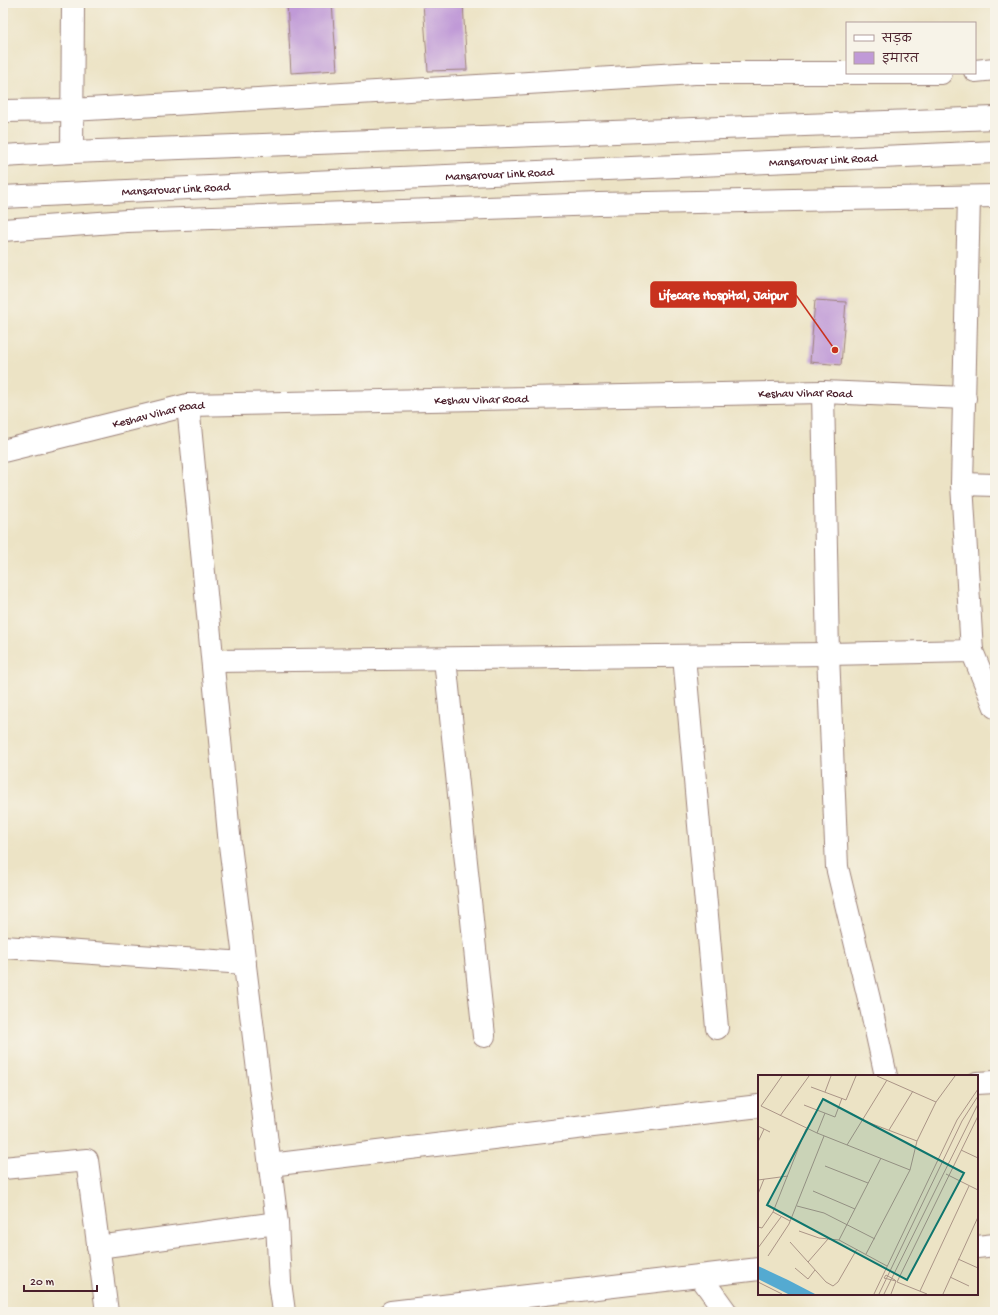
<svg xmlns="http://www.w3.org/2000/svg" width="998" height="1315" font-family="'Gochi Hand','Playpen Sans Deva',sans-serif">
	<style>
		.building { fill: #c09ad7 }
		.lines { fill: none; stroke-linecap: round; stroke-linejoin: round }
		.minor-casing { stroke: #9b8178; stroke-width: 24 }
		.tertiary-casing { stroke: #9b8178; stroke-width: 24 }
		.minor { stroke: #fff; stroke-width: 22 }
		.tertiary { stroke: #fff; stroke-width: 22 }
		.labels { text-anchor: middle; stroke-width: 3.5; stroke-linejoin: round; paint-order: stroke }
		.street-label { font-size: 12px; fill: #4a1f2b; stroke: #f7f3e8 }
		.inset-road { fill: none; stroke: #ab9587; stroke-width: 1 }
		.view { fill: #0f766e; fill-opacity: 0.15; stroke: #0f766e; stroke-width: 2 }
		.inset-edge { fill: none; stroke: #4a1f2b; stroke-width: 2 }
		.leader { fill: none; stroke: #c8321e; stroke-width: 1.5 }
		.callout-dot { fill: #c8321e; stroke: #f7f3e8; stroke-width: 1.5 }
		.callout { fill: #c8321e; stroke: #c8321e; stroke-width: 1.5 }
		.callout-label { font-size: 13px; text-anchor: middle; font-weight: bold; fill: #fff }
	</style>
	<rect width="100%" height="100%" fill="#f7f3e8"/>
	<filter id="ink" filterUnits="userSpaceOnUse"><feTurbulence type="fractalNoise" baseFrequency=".025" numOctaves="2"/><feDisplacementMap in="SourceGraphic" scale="8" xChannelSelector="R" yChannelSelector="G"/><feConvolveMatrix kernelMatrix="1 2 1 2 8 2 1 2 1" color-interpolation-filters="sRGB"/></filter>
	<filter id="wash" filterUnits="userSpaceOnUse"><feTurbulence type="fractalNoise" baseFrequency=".012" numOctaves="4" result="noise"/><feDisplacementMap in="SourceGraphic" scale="16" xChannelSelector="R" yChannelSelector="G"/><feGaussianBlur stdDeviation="0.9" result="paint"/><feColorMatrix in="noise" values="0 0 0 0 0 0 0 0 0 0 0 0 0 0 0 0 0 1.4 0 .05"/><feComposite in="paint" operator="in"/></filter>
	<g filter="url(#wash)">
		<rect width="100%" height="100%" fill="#ece3c5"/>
		<g id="blocks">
			<g class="building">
				<polygon points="287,3 332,3 337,70 291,73"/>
				<polygon points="423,3 463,3 467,70 428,71"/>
				<polygon points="815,300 846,302 841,365 810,362"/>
			</g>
		</g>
	</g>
	<g filter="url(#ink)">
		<use href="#blocks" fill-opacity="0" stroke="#9b8178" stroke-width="1"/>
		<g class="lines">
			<g class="minor-casing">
				<g id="minor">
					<polyline points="975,71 995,69"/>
					<polyline points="3,111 72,110 695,73 941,73"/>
					<polyline points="72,152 73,3"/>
					<polyline points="3,230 127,221 599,204 995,196"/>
					<polyline points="823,392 828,654 837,867 869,999 886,1076"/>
					<polyline points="188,405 230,845 277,1223 280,1282 284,1312"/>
					<path id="s1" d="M 3,451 L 188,405 L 823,392 L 965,398"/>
					<polyline points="962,484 995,485"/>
					<polyline points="972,651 995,707"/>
					<polyline points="684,656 717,1028"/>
					<polyline points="445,659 484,1036"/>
					<polyline points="213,661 828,654 972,651 962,484 969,197"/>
					<polyline points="3,947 245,963"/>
					<polyline points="977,1083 995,1082"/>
					<polyline points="270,1165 759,1106"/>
					<polyline points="3,1168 87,1160 107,1312"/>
					<polyline points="98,1247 277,1223"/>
					<polyline points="977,1247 995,1245"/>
					<polyline points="700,1276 726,1312"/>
					<polyline points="391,1312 759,1269"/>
				</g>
			</g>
			<g class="tertiary-casing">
				<g id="tertiary">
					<polyline points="3,156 72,152 995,118"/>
					<path id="s2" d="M 3,197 L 355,180 L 995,152"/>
				</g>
			</g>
			<use href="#minor" class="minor"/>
			<use href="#tertiary" class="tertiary"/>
		</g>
	</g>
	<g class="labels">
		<g class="street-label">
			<text dy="4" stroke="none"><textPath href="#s2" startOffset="821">Mansarovar Link Road</textPath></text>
			<text dy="4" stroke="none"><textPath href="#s2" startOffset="497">Mansarovar Link Road</textPath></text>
			<text dy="4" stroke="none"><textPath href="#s2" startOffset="173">Mansarovar Link Road</textPath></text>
			<text dy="4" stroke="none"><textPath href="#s1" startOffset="808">Keshav Vihar Road</textPath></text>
			<text dy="4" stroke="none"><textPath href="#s1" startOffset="484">Keshav Vihar Road</textPath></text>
			<text dy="4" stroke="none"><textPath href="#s1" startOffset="160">Keshav Vihar Road</textPath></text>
		</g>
	</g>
	<g transform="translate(758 1075)">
		<rect width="220" height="220" fill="#ece3c5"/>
		<path d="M 0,191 L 30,205 L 57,219 L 30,219 L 0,204 Z" fill="#54aad1"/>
		<path class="inset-road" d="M 24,1 L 3,31 L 59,58 L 152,95M 119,1 L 178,27M 53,12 L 88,25 L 98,1M 67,17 L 73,1M 46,30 L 77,42 L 84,23M 22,41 L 51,1M 104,45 L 159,66M 0,51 L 12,57M 131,55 L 155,16M 59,58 L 67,38M 0,67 L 6,54M 89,70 L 129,5M 203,75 L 220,83M 123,83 L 81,165 L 129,191M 67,91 L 110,108M 188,99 L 220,115M 0,105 L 30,101M 55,116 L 97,134M 0,119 L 6,104M 39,131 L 66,138 L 117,164M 32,146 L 15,137 L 48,54M 0,152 L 4,153 L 15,137M 41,156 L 61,163 L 81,165M 32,167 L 68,207 L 75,211 L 80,207 L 99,174M 0,173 L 23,142M 108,179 L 152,95 L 159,66 L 178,27 L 197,1M 10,181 L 31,149 L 66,61M 200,184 L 220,193M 50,187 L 70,164M 37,193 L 50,204 L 57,195M 128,200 L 137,205 L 138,206 L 126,203 ZM 192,202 L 211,211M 0,207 L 24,219M 162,216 L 211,111M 116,219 L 199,45 L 220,14M 121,219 L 204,46 L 220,21M 126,219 L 220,29M 133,219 L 138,206M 169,219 L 139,207 L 220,41M 185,219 L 220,142"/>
		<path class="view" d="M 65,24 L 206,98 L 149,205 L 9,130 Z"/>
		<rect width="220" height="220" class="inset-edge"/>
	</g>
	<path class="leader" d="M835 350L796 295"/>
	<circle class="callout-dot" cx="835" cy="350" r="4"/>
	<rect class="callout" x="651" y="282" width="145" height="25" rx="4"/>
	<g class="callout-label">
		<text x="723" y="299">Lifecare Hospital, Jaipur</text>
	</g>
	<rect width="998" height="1315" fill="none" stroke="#f7f3e8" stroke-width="16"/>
	<rect x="846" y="22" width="130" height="52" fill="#f7f3e8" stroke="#b29e9c"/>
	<rect x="854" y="35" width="20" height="6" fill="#ffffff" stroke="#b29e9c"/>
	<text x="882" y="42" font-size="12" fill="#4a1f2b">सड़क</text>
	<rect x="854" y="52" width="20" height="12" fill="#c09ad7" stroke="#b29e9c"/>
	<text x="882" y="62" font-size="12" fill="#4a1f2b">इमारत</text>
	<path d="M24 1285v6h73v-6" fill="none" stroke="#4a1f2b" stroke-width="2"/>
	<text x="30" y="1285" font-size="12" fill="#4a1f2b" stroke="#f7f3e8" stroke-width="3" paint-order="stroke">20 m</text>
</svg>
